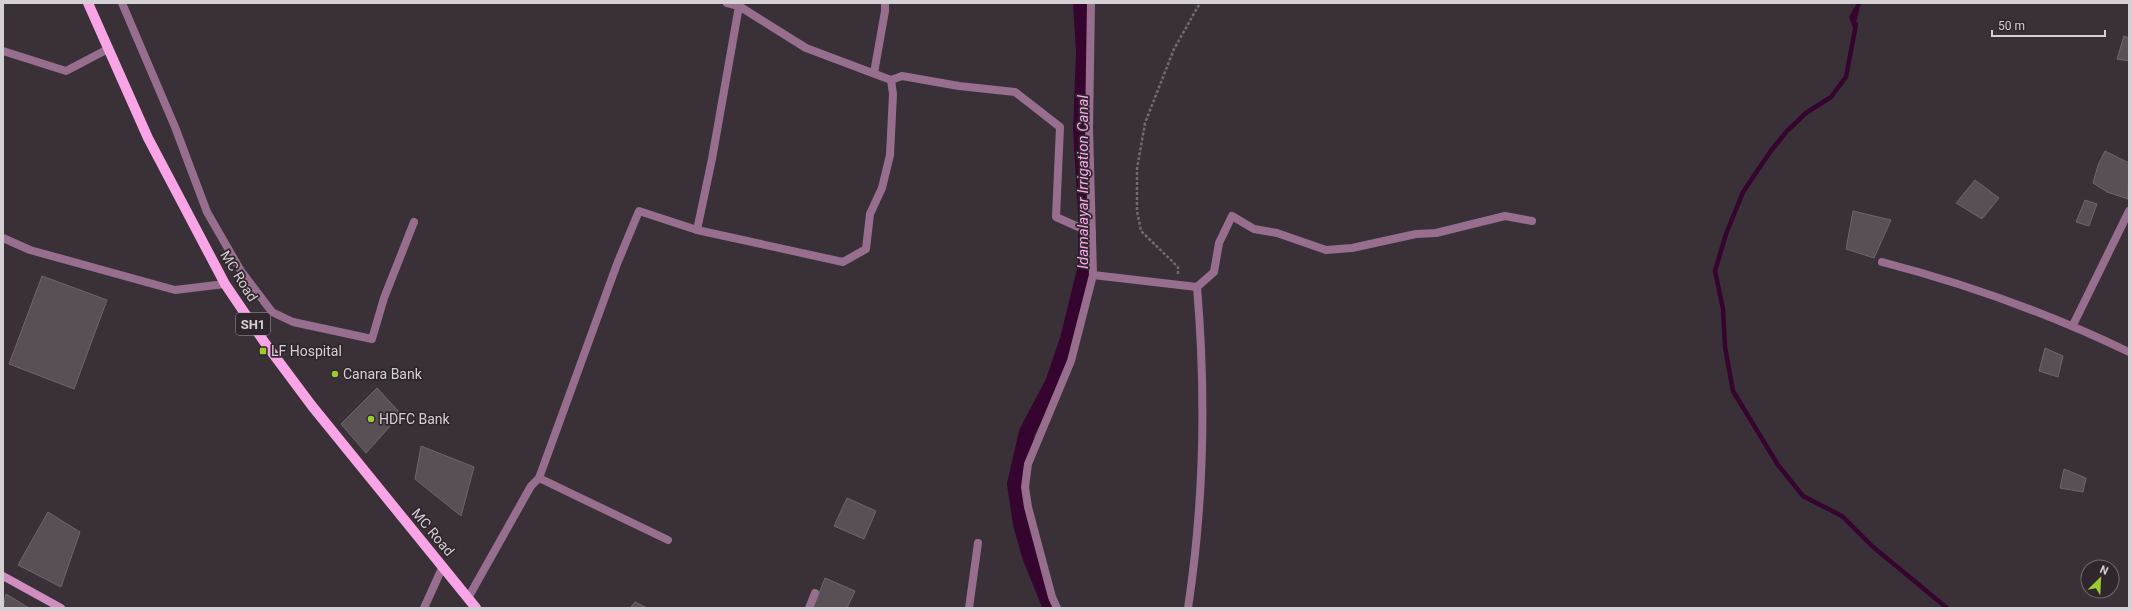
<svg xmlns="http://www.w3.org/2000/svg" width="2132" height="611" font-family="Roboto,sans-serif">
	<style>
		.water { fill: #36052f }
		.lines { fill: none; stroke-linecap: round; stroke-linejoin: round }
		.stream { stroke: #36052f; stroke-width: 4.5 }
		.canal { stroke: #36052f; stroke-width: 16 }
		.building { fill: #595056; stroke: #6f656c }
		.path { stroke: #716a6f; stroke-width: 2.5; stroke-dasharray: 3 2; stroke-linecap: butt }
		.service { stroke: #976e8d; stroke-width: 8 }
		.minor { stroke: #976e8d; stroke-width: 8 }
		.secondary { stroke: #cf8dc0; stroke-width: 8 }
		.primary { stroke: #f9a4e7; stroke-width: 10 }
		.poi-dot { fill: #9dca2f; stroke: #2f272d; stroke-width: 1.5 }
		.labels { text-anchor: middle; stroke-width: 3.5; stroke-linejoin: round; paint-order: stroke }
		.shield { fill: #2f272d; stroke: #a39da1; stroke-width: 1 }
		.shield-label { font-size: 13px; font-weight: bold; fill: #d5d0d3 }
		.street-label { font-size: 14px; fill: #d5d0d3; stroke: #2f272d }
		.poi-label { font-size: 14px; fill: #d5d0d3; stroke: #2f272d; text-anchor: start }
		.water-label { font-size: 15px; font-style: italic; fill: #f8a8e7; stroke: #2f272d }
	</style>
	<rect width="100%" height="100%" fill="#393137"/>
	<polygon class="water" points="1857,3 1861,3 1854,30 1849,17"/>
	<g class="lines">
		<polyline class="stream" points="1856,24 1846,77 1831,97 1806,113 1787,131 1770,152 1743,192 1726,234 1715,271 1723,309 1725,347 1733,391 1778,465 1803,496 1842,516 1872,546 1947,608"/>
		<polyline class="canal" points="1051,608 1030,556 1021,524 1015,484 1027,432 1053,383 1068,339 1086,266 1086,213 1081,130 1084,52 1081,3"/>
	</g>
	<g class="building">
		<polygon points="2124,36 2129,38 2129,61 2117,59"/>
		<polygon points="2105,151 2129,163 2128,199 2107,192 2093,183 2098,165"/>
		<polygon points="1975,180 1999,198 1982,219 1956,203"/>
		<polygon points="2085,200 2097,204 2089,226 2076,222"/>
		<polygon points="1853,211 1891,220 1874,258 1846,249"/>
		<polygon points="42,276 107,300 74,389 9,364"/>
		<polygon points="2045,348 2063,356 2058,377 2039,371"/>
		<polygon points="377,388 401,414 366,453 341,424"/>
		<polygon points="421,446 474,467 461,516 415,479"/>
		<polygon points="2064,469 2086,478 2083,492 2060,488"/>
		<polygon points="847,498 876,511 864,539 834,526"/>
		<polygon points="48,512 80,532 61,587 18,565"/>
		<polygon points="825,578 855,591 847,608 813,608"/>
		<polygon points="6,594 29,608 3,608"/>
		<polygon points="635,602 647,608 630,608"/>
	</g>
	<g class="lines">
		<polyline class="path" points="1178,274 1178,267 1141,231 1137,211 1137,169 1145,123 1174,49 1200,3"/>
		<polyline class="service" points="122,3 175,127 207,212 241,271 272,312 293,322 372,339 384,298 414,222"/>
		<g class="minor">
			<polyline points="727,3 739,6 712,159 697,230 843,262 866,249 870,214 882,188 890,155 893,94 891,80 902,76 959,86 1015,92 1060,127 1056,217 1092,233"/>
			<polyline points="739,6 806,48 891,80"/>
			<polyline points="3,51 66,71 108,49"/>
			<polyline points="874,73 885,11 885,3"/>
			<polyline points="3,238 30,250 175,290 225,284"/>
			<path d="M 1882,262 C 1967,284 2050,314 2129,352"/>
			<polyline points="1093,275 1197,287 1214,272 1219,243 1232,216 1254,229 1277,233 1326,250 1352,248 1416,234 1436,233 1505,216 1532,221"/>
			<polyline points="2073,325 2129,211"/>
			<polyline points="539,478 668,540"/>
			<polyline points="468,598 531,486 539,478 617,264 639,211 697,230"/>
			<polyline points="424,608 443,566"/>
			<polyline points="809,608 815,593"/>
			<polyline points="969,608 978,543"/>
			<polyline points="1057,608 1052,597 1028,507 1025,487 1028,464 1071,361 1093,275 1089,128 1091,3"/>
			<path d="M 1188,608 C 1204,503 1206,393 1197,287"/>
		</g>
		<polyline class="secondary" points="3,576 61,608"/>
		<polyline class="primary" points="88,3 148,138 225,284 265,343 312,406 476,608"/>
	</g>
	<g class="poi-dot">
		<rect x="259" y="347" width="8" height="8" rx="2"/>
		<circle cx="335" cy="374" r="4"/>
		<circle cx="371" cy="419" r="4"/>
	</g>
	<g class="labels">
		<rect class="shield" x="236" y="313" width="34" height="22" rx="3"/>
		<g class="shield-label">
			<text x="253" y="329">SH1</text>
		</g>
		<g class="street-label">
			<text transform="translate(239 276) rotate(58)" y="5">MC Road</text>
			<text transform="translate(433 532) rotate(50)" y="5">MC Road</text>
		</g>
		<g class="poi-label">
			<text x="271" y="356">LF Hospital</text>
			<text x="343" y="379">Canara Bank</text>
			<text x="379" y="424">HDFC Bank</text>
		</g>
		<g class="water-label">
			<text transform="translate(1083 182) rotate(-90)" y="5">Idamalayar Irrigation Canal</text>
		</g>
	</g>
	<rect width="2132" height="611" fill="none" stroke="#d5d0d3" stroke-width="8"/>
	<g transform="translate(2100 579) rotate(24)"><circle r="19" fill="#2f272d" stroke="#716b6f"/>
	<path d="M0-3L7 15L0 10L-7 15Z" fill="#9dca2f"/>
	<text y="-6" font-size="11" font-weight="bold" text-anchor="middle" fill="#d5d0d3">N</text>
	</g>
	<path d="M1992 30v6h113v-6" fill="none" stroke="#d5d0d3" stroke-width="2"/>
	<text x="1998" y="30" font-size="12" fill="#d5d0d3" stroke="#2f272d" stroke-width="3" paint-order="stroke">50 m</text>
</svg>
